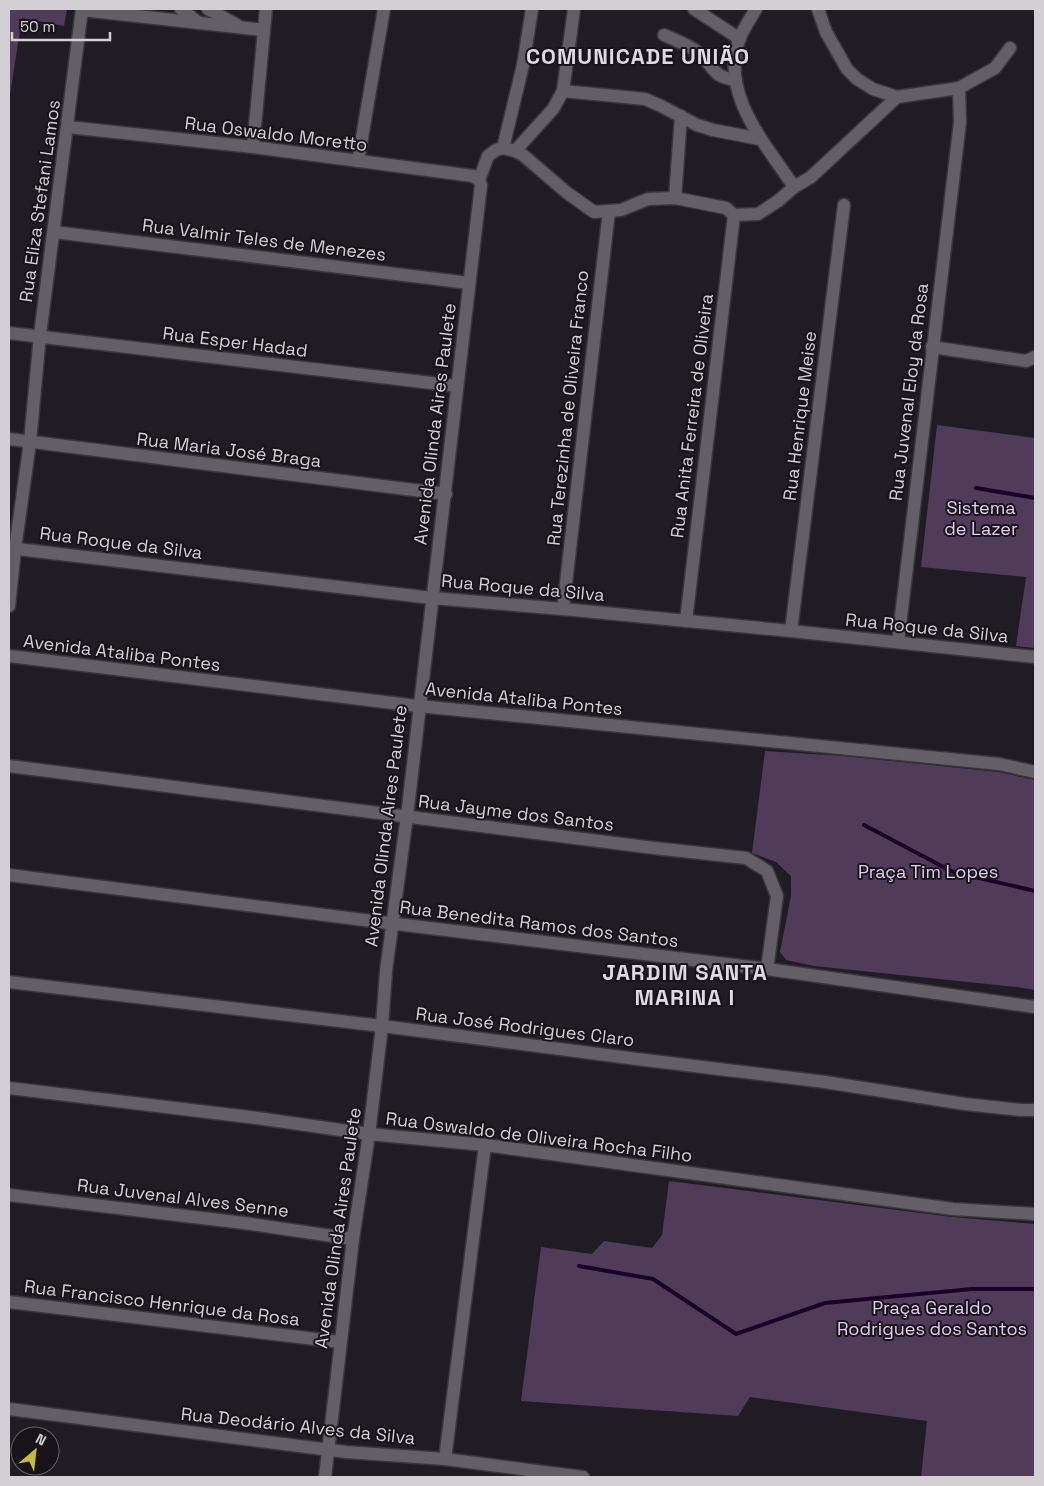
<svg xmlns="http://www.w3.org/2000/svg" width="1044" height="1486" font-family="'Space Grotesk',sans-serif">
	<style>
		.green { fill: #503c5a }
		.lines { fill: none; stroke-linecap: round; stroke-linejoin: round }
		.stream { stroke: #1a0026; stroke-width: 4 }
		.minor-casing { stroke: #3a373c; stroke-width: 15 }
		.minor { stroke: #645f67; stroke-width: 12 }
		.labels { text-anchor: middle; stroke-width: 4; stroke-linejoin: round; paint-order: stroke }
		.street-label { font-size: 18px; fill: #d3d0d5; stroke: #171319 }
		.park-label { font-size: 18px; fill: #e6c9f6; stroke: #171319 }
		.district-label { font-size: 22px; font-weight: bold; letter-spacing: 1px; fill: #dfd9e2; stroke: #171319 }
	</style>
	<rect width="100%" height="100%" fill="#201c23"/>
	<g class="green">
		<polygon points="9,9 67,9 64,26 22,18 9,101"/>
		<polygon points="937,425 1035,438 1035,648 1016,646 1026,577 921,567"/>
		<polygon points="765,751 843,756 998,772 1035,780 1035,990 1016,987 814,966 786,960 780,952 791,896 791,876 776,862 752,853"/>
		<polygon points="669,1181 952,1217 1035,1224 1035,1477 921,1477 927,1421 750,1397 738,1416 521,1401 541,1247 592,1254 604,1241 652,1248 662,1235"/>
	</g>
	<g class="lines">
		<g class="stream">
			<polyline points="976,488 1035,498"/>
			<polyline points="864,825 953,872 1035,891"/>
			<polyline points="579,1266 653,1279 736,1334 825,1303 972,1289 1035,1289"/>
		</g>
		<g class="minor-casing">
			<g id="minor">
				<polyline points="181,9 199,23"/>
				<polyline points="208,9 237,25"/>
				<polyline points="694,9 740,39"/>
				<path d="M 756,9 C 750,19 743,29 739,40 C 720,95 766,144 794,187"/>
				<polyline points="818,9 826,32 847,69 857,79 873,89 897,97 959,88 995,68 1010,48"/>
				<polyline points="82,10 264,30"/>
				<path d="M 664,35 C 675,40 689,45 699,53 C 715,67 711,77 736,80"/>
				<polyline points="563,91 645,99 661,106 697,125 713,130 760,139"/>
				<polyline points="68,127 253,147 473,176 479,180"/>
				<polyline points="253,147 266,9"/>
				<polyline points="503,148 523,65 532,9"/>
				<polyline points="515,151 553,109 563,91 574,9"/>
				<polyline points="358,161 384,9"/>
				<polyline points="479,180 488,156 496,150 503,148 515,151 523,155 566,192 594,212 621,210 648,199 675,198 726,208 734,215 758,214 778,201 794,187 811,177 897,97"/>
				<polyline points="675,198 681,116"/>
				<polyline points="54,232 469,283"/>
				<polyline points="9,333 457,386"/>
				<polyline points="932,347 1026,361 1035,357"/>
				<polyline points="9,439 446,494"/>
				<polyline points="9,548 432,598 563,609 791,631 1035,657"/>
				<polyline points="9,606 15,549 30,442 40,335 82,9"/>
				<polyline points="563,609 609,211"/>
				<polyline points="686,621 734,215"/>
				<polyline points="791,631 844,205"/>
				<polyline points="898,642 960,122 959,88"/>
				<polyline points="9,656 409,705 999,764 1035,772"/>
				<polyline points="9,766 654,848 746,858 767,871 777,896 767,969"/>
				<polyline points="9,875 380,922 767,969 1035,1007"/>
				<polyline points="9,982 382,1026 637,1059 825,1082 965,1104 1021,1110 1035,1110"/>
				<polyline points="9,1088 257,1118 369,1134 485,1145 953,1209 1035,1214"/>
				<polyline points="9,1195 244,1223 353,1239"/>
				<polyline points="9,1302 340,1342"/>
				<polyline points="9,1409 346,1452 445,1459 583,1477"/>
				<polyline points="445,1459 485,1145"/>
				<polyline points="325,1477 353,1239 369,1134 382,1026 386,971 407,816 481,185 479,180"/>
			</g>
		</g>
		<use href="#minor" class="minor"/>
	</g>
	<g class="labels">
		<g class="street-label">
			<text transform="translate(276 134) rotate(7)" y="6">Rua Oswaldo Moretto</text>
			<text transform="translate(40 201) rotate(-82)" y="6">Rua Eliza Stefani Lamos</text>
			<text transform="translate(264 240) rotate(7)" y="6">Rua Valmir Teles de Menezes</text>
			<text transform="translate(235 342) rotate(7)" y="6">Rua Esper Hadad</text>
			<text transform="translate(909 392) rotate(-83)" y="6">Rua Juvenal Eloy da Rosa</text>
			<text transform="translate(568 408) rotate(-84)" y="6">Rua Terezinha de Oliveira Franco</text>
			<text transform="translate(692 416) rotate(-83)" y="6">Rua Anita Ferreira de Oliveira</text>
			<text transform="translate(800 416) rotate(-83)" y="6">Rua Henrique Meise</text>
			<text transform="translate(435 424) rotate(-83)" y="6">Avenida Olinda Aires Paulete</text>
			<text transform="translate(229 450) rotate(7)" y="6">Rua Maria José Braga</text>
			<text transform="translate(121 543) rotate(7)" y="6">Rua Roque da Silva</text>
			<text transform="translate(523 588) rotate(5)" y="6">Rua Roque da Silva</text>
			<text transform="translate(927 628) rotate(6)" y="6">Rua Roque da Silva</text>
			<text transform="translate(122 653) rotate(7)" y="6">Avenida Ataliba Pontes</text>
			<text transform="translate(524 699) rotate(6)" y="6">Avenida Ataliba Pontes</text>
			<text transform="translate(516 813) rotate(7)" y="6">Rua Jayme dos Santos</text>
			<text transform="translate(386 826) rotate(-83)" y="6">Avenida Olinda Aires Paulete</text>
			<text transform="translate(539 924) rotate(7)" y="6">Rua Benedita Ramos dos Santos</text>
			<text transform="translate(525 1027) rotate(7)" y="6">Rua José Rodrigues Claro</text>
			<text transform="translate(539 1137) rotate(7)" y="6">Rua Oswaldo de Oliveira Rocha Filho</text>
			<text transform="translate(183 1198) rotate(7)" y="6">Rua Juvenal Alves Senne</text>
			<text transform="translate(338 1228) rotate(-82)" y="6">Avenida Olinda Aires Paulete</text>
			<text transform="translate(162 1303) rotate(7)" y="6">Rua Francisco Henrique da Rosa</text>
			<text transform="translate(298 1426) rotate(6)" y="6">Rua Deodário Alves da Silva</text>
		</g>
		<g class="park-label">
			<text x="981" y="514">Sistema<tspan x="981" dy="21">de Lazer</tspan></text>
			<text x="928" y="878">Praça Tim Lopes</text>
			<text x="932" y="1314">Praça Geraldo<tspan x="932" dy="21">Rodrigues dos Santos</tspan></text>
		</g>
		<g class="district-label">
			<text x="638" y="64">COMUNICADE UNIÃO</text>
			<text x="685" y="980">JARDIM SANTA<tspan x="685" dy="25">MARINA I</tspan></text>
		</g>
	</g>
	<rect width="1044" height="1486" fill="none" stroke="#d3d0d5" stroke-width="20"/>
	<g transform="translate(35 1451) rotate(28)"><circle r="24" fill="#171319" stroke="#625f64"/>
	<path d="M0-4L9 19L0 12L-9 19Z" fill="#c8bb3b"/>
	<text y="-8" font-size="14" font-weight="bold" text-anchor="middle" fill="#d3d0d5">N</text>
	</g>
	<path d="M12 32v8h98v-8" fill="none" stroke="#d3d0d5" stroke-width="2.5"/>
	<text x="20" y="32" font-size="15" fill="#d3d0d5" stroke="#171319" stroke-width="4" paint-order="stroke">50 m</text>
</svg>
